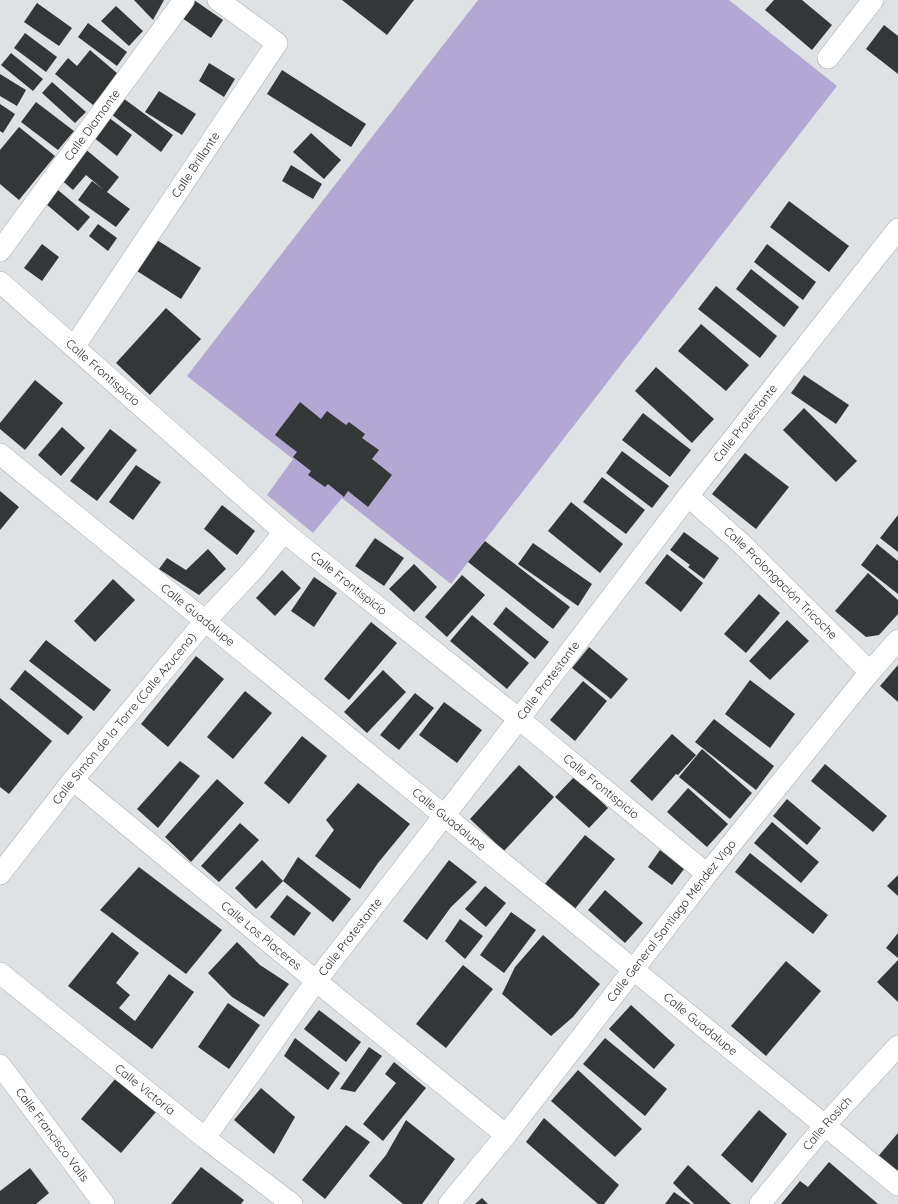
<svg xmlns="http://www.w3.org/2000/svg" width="898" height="1204" font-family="Quicksand,sans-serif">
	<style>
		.green { fill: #b3a8d4 }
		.building { fill: #343738 }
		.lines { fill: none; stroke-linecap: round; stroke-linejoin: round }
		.minor-casing { stroke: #a8abad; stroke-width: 22 }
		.minor { stroke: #fff; stroke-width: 21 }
		.labels { text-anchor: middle; stroke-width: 4; stroke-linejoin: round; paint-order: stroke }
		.street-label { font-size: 12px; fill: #292a2b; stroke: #ebeff1 }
	</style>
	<rect width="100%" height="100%" fill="#dee2e4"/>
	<polygon class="green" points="478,0 729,0 837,86 451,584 342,498 313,533 267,495 293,459 187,376"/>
	<g class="building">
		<polygon points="134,0 164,0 153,20"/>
		<polygon points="194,0 223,20 211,38 182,18"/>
		<polygon points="342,0 414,0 387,35"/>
		<polygon points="774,0 802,0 832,25 812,50 765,10"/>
		<polygon points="37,3 72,28 59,46 24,22"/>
		<polygon points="116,6 143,31 129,46 101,21"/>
		<polygon points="88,23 127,52 117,66 78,37"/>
		<polygon points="884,25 898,36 898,74 866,49"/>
		<polygon points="25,33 57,57 46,72 14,48"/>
		<polygon points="90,50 118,74 93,105 55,74 68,58 77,66"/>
		<polygon points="11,53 43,79 33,91 1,65"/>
		<polygon points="209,63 235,79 224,97 199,81"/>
		<polygon points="282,70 366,124 351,147 267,94"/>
		<polygon points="0,74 26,90 17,106 0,96"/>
		<polygon points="52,82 86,112 75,123 42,93"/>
		<polygon points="159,91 196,114 182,135 145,112"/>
		<polygon points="123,98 173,135 161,152 111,114"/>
		<polygon points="36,102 74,131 58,150 21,122"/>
		<polygon points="0,104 15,114 3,133 0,131"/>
		<polygon points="108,117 132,135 117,156 93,137"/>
		<polygon points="19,127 55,156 19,200 0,184 0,150"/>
		<polygon points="311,133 341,160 324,179 293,152"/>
		<polygon points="84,148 119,177 107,192 130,209 116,227 78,200 92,181 104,190 86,175 73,190 59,178"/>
		<polygon points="291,165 322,184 313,199 282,181"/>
		<polygon points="58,190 90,217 78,231 46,204"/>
		<polygon points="789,201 849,246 829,272 770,227"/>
		<polygon points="98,224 117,238 108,251 89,236"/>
		<polygon points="157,240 201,268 181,299 137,271"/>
		<polygon points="42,244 59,257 42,281 24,268"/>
		<polygon points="767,244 816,282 803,300 754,262"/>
		<polygon points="751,269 799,307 784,327 736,289"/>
		<polygon points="716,286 777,336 760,358 698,309"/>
		<polygon points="166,308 201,339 150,395 116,363"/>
		<polygon points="701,324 749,365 726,391 678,351"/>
		<polygon points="656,367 714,419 692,443 635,391"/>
		<polygon points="804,375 849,405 836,424 791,393"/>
		<polygon points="35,380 63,403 25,450 0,429 0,423"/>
		<polygon points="300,402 321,419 327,411 346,425 349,422 365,434 362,438 379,450 372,459 392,475 368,507 348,491 344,497 328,484 325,487 308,475 311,471 293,457 297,452 275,435"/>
		<polygon points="804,408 857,461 836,482 783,430"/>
		<polygon points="643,413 691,450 670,477 622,440"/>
		<polygon points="62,427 85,448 61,476 38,455"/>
		<polygon points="110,429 137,450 97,501 70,481"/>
		<polygon points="622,451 669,486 652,508 606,473"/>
		<polygon points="745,453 789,487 756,529 712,494"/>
		<polygon points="136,465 161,482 133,520 109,502"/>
		<polygon points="602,477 645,510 626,534 583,502"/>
		<polygon points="0,491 19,507 0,530"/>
		<polygon points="571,502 623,544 600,573 548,531"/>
		<polygon points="222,505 255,531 237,555 204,529"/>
		<polygon points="898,515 898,552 880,538"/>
		<polygon points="684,532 719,558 704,579 688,567 690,565 670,550"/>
		<polygon points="375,538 404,558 384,586 355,566"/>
		<polygon points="485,541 570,607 553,629 468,562"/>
		<polygon points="533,543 592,584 578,606 518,564"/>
		<polygon points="877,544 898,561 898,594 861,565"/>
		<polygon points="208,549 226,569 199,595 159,569 167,558 186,570"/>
		<polygon points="667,554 703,583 681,612 645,583"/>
		<polygon points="414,564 437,587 414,612 389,589"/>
		<polygon points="282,570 301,588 275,616 256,598"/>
		<polygon points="868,573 898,600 898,614 879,635 866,637 835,611"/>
		<polygon points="462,575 485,595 447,637 425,617"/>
		<polygon points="314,577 337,593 314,627 291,611"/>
		<polygon points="113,579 135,600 95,642 74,621"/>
		<polygon points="759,594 780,613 746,653 724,634"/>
		<polygon points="506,607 549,642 535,659 493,624"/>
		<polygon points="472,615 529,663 507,689 450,641"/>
		<polygon points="787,620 809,641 770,680 749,661"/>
		<polygon points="371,622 397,643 349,700 324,679"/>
		<polygon points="46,640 111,690 94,711 29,661"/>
		<polygon points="589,647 628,679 611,699 572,668"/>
		<polygon points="196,656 224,679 168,747 141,724"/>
		<polygon points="898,665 898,702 880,686"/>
		<polygon points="25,670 83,717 68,735 10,689"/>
		<polygon points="383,670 406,692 367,733 344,712"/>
		<polygon points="750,680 795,714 770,748 725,714"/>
		<polygon points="583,681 607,701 575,741 550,720"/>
		<polygon points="245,691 272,713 233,759 207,737"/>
		<polygon points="415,693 434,708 399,750 380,735"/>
		<polygon points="0,698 52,741 9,794 0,787"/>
		<polygon points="444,702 482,730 457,763 419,735"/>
		<polygon points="714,719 774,766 756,790 695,742"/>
		<polygon points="672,734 696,755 678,775 676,774 652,801 630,781"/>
		<polygon points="302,736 327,756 289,804 264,783"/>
		<polygon points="702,749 752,793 730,819 679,777"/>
		<polygon points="180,761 200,776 158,828 137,809"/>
		<polygon points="825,764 887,816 873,832 811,781"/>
		<polygon points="519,765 554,797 504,851 470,819"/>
		<polygon points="575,776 608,808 589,828 555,797"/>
		<polygon points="217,779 244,803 191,862 165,837"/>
		<polygon points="358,783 410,824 378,863 360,889 315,856 334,830 326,820"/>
		<polygon points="688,788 728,824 707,847 667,812"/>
		<polygon points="787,799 821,828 807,845 773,816"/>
		<polygon points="772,822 819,862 801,883 754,843"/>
		<polygon points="240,823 259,840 219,882 201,866"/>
		<polygon points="585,835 615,859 574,910 544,885"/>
		<polygon points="660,850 684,869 672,885 648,867"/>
		<polygon points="750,853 828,915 813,934 735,872"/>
		<polygon points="298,857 351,899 333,922 283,881"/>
		<polygon points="262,860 283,881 256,909 235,888"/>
		<polygon points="449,860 477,882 451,907 427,940 403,921"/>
		<polygon points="139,867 222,930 186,974 100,910"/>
		<polygon points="898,875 898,896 887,886"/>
		<polygon points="485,886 506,903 486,927 465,909"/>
		<polygon points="605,890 643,923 625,943 588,910"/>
		<polygon points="287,895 311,913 294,936 270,917"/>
		<polygon points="511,912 536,930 504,973 480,955"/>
		<polygon points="460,919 483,936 465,959 445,941"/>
		<polygon points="112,932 139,953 116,983 130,995 119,1008 135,1021 169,974 194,992 152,1049 68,986"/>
		<polygon points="898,933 898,958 886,948"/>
		<polygon points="543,935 600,984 573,1017 551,1036 502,994 515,967"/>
		<polygon points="237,942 260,965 289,984 264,1017 232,997 208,973"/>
		<polygon points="898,960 898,1002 877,982"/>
		<polygon points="786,961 821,991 766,1056 731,1026"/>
		<polygon points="463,965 493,989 446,1048 416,1024"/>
		<polygon points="228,1003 260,1025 229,1069 198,1047"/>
		<polygon points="631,1005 675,1045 654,1069 609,1029"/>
		<polygon points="319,1010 361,1042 346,1062 304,1029"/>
		<polygon points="295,1038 340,1073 328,1090 284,1056"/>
		<polygon points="605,1038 667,1089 645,1116 583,1064"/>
		<polygon points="369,1047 382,1056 355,1092 340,1089"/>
		<polygon points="394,1062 426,1088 383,1141 363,1124 396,1083 385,1074"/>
		<polygon points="578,1070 642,1129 615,1157 551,1101"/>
		<polygon points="116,1078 156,1112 121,1153 81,1119"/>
		<polygon points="261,1088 295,1117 274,1154 234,1120"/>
		<polygon points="759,1110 787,1134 752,1183 721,1155"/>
		<polygon points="544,1118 619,1185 604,1204 598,1204 526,1142"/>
		<polygon points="406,1120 455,1159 422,1204 403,1204 369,1176 386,1155"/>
		<polygon points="346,1125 370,1142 325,1199 302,1180"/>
		<polygon points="898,1133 898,1180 875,1160"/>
		<polygon points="829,1162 878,1204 781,1204 800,1181 808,1187"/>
		<polygon points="688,1165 731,1204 694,1204 673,1183"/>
		<polygon points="201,1167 244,1200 241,1204 171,1204"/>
		<polygon points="30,1168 49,1193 36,1204 0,1204 0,1191"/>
		<polygon points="674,1192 691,1204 665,1204"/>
		<polygon points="482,1198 488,1204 475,1204"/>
	</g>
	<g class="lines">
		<g class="minor-casing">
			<g id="minor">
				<polyline points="828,58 873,0"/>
				<path id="s1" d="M 0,251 L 184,0"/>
				<path id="s2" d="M 0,282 L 284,532 L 519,719 L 707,874"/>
				<path id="s3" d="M 74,347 L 277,43 L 218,0"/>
				<path id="s4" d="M 0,454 L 898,1185"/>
				<path id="s5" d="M 688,496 L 742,544 L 870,672"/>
				<path id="s6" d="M 73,780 L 316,981 L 506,1135"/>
				<path id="s7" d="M 0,874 L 73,780 L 205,621 L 253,570 L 284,532"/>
				<path id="s8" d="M 0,973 L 205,1138 L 292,1204"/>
				<path id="s9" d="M 0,1065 L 104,1204"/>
				<path id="s10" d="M 205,1138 L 316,981 L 519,719 L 688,496 L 898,229"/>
				<path id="s11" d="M 449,1204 L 506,1135 L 707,874 L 870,672 L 898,640"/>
				<path id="s12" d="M 760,1204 L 825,1125 L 898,1046"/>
			</g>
		</g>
		<use href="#minor" class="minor"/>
	</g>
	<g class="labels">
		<g class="street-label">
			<text dy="4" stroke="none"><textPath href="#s1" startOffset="156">Calle Diamante</textPath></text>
			<text dy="4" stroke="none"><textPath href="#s3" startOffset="219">Calle Brillante</textPath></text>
			<text dy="4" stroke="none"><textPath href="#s2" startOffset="137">Calle Frontispicio</textPath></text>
			<text dy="4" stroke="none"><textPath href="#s10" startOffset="896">Calle Protestante</textPath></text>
			<text dy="4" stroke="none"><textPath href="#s2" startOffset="461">Calle Frontispicio</textPath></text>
			<text dy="4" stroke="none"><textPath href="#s5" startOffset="127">Calle Prolongación Tricoche</textPath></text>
			<text dy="4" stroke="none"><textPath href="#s4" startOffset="255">Calle Guadalupe</textPath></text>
			<text dy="4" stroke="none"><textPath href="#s10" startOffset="572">Calle Protestante</textPath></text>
			<text dy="4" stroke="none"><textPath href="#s7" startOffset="199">Calle Simón de la Torre (Calle Azucena)</textPath></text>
			<text dy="4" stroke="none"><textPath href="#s2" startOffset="785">Calle Frontispicio</textPath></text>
			<text dy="4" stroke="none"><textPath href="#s4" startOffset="579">Calle Guadalupe</textPath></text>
			<text dy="4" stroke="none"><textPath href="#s11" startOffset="360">Calle General Santiago Méndez Vigo</textPath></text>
			<text dy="4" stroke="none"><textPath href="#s6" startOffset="244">Calle Los Placeres</textPath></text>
			<text dy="4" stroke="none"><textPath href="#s10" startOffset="248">Calle Protestante</textPath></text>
			<text dy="4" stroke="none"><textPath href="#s4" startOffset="903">Calle Guadalupe</textPath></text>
			<text dy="4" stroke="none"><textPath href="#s8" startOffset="186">Calle Victoria</textPath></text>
			<text dy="4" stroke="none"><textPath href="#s12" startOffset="105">Calle Rosich</textPath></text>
			<text dy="4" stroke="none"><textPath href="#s9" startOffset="87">Calle Francisco Valls</textPath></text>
		</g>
	</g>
</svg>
